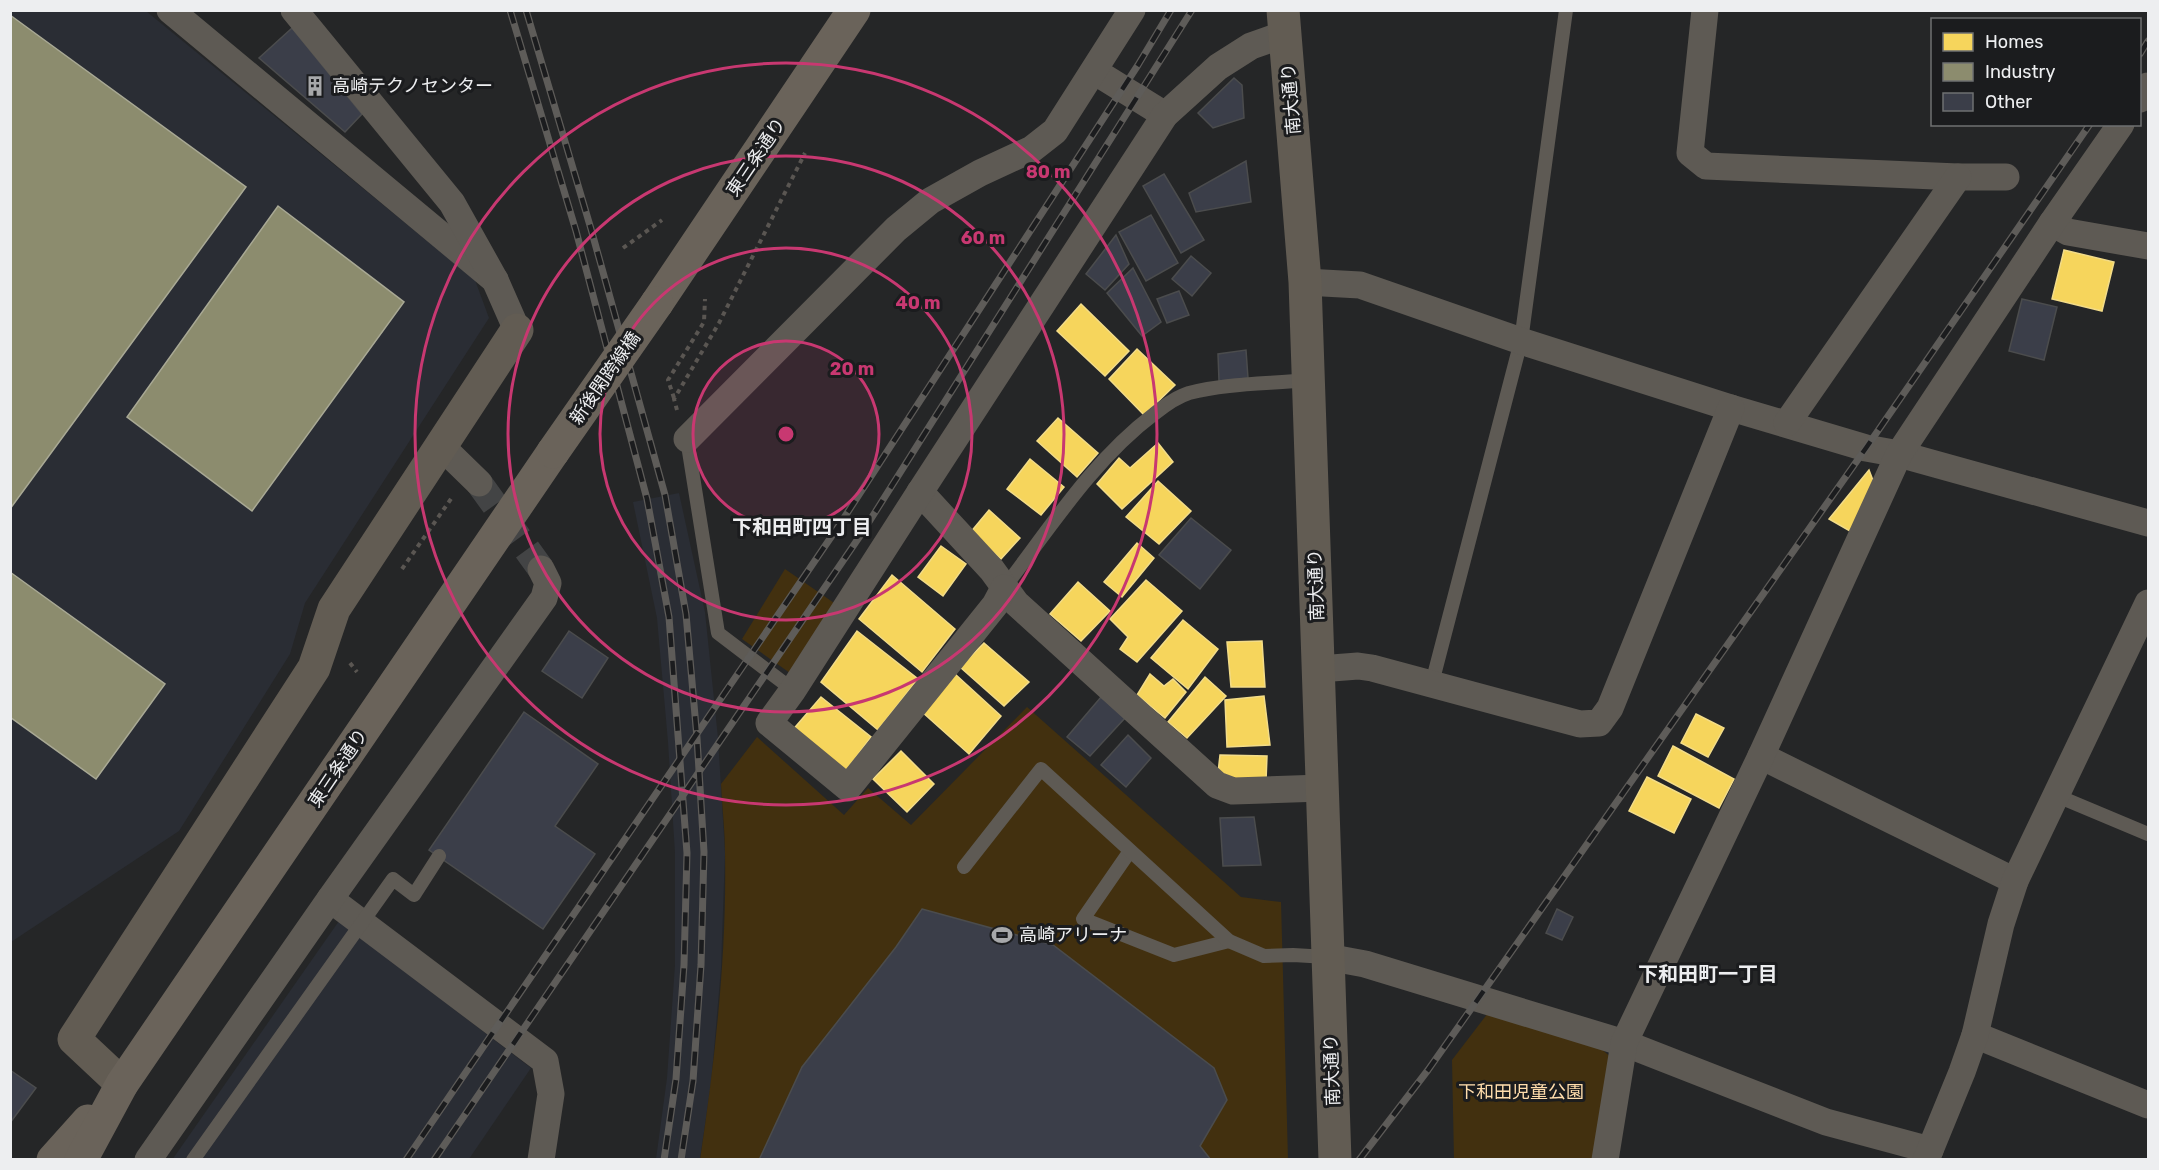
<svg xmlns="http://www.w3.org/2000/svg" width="2159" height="1170" font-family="Rubik,'Noto Sans JP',sans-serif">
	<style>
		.built { fill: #2a2d34 }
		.green { fill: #42300f }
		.homes { fill: #f6d55c; stroke: #f3dc88; stroke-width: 1.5 }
		.industry { fill: #8c8c6e; stroke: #a9a995; stroke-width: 1.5 }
		.building { fill: #3b3e49; stroke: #4b4c4d; stroke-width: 1.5 }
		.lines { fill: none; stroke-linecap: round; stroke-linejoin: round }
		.street-tunnel { stroke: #434445; stroke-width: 27; stroke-dasharray: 27 14; stroke-linecap: butt }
		.path { stroke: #5a5652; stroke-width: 4; stroke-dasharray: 4.5 4.5; stroke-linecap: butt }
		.lane { stroke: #5e5a54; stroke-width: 14 }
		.street { stroke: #5e5a54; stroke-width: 27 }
		.secondary { stroke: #625c53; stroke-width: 33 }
		.primary { stroke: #6a635a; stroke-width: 33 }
		.rail-casing { stroke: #5e5c59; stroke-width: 7 }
		.rail { stroke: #1b1c1e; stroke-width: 4.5; stroke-dasharray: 14; stroke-linecap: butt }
		.lane-bridge { stroke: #5e5a54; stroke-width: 14 }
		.primary-bridge { stroke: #6a635a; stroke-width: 33 }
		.ring { fill: none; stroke: #c83871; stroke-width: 3 }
		.labels { text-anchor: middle; stroke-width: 6; stroke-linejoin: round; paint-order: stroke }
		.poi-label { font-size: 18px; fill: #edeef0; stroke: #1b1c1e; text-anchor: start }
		.street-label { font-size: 18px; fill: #edeef0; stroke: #1b1c1e }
		.park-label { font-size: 18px; fill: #ffddac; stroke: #1b1c1e }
		.neighbourhood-label { font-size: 20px; font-weight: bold; fill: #edeef0; stroke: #1b1c1e }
		.centre { fill: #c83871; stroke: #1b1c1e; stroke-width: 3 }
		.ring-label { font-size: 18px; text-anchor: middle; font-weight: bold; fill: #c83871; stroke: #1b1c1e; stroke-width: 6; stroke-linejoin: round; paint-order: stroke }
	</style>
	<rect width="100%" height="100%" fill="#252627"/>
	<g class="built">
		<polygon points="11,11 146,11 475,280 489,318 305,603 290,654 179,831 11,942"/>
		<polygon points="679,493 705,612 718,738 725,853 721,968 711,1084 700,1159 656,1159 667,1078 675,965 675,853 668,742 657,618 633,502"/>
		<polygon points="339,921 531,1068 469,1159 172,1160"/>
	</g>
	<g class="green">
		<polygon points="785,569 837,605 790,673 742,639"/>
		<path d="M 1027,707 L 1241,897 L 1281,902 L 1288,1159 L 700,1160 C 715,1059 727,955 725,853 C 725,830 722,807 721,784 L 757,737 L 844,815 L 868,788 L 911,825 Z"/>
		<polygon points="1488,1013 1599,1047 1613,1059 1592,1159 1454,1159 1452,1060"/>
	</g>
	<g class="homes">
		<polygon points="2064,250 2114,262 2102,311 2052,299"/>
		<polygon points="1081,304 1129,351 1105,376 1057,331"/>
		<polygon points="1137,349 1175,385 1144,415 1109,379"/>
		<polygon points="1058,418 1098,453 1077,477 1037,441"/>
		<polygon points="1158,443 1173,462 1122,509 1097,484 1119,458 1130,468"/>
		<polygon points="1030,459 1064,487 1041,515 1007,489"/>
		<polygon points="1869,470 1874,483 1855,534 1829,519"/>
		<polygon points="1158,481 1191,511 1159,544 1126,517"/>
		<polygon points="989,510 1020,538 1001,559 970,533"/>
		<polygon points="1137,543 1154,558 1122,597 1104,582"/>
		<polygon points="941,546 966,564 943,596 918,577"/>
		<polygon points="892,575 955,629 922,672 859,619"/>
		<polygon points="1146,580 1182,611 1137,662 1120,649 1128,637 1110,619"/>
		<polygon points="1078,582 1110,611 1081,641 1050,614"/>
		<polygon points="1183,620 1218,649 1188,689 1151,658"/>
		<polygon points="857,631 918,679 878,730 821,682"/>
		<polygon points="1262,641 1265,687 1231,687 1227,642"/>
		<polygon points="984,643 1029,682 1004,706 960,667"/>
		<polygon points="955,674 1001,716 969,754 921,711"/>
		<polygon points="1150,674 1164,686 1173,679 1186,692 1165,718 1137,695"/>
		<polygon points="1205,677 1226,696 1187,738 1168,722"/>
		<polygon points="1264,696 1270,745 1227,747 1225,700"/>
		<polygon points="821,697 871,737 843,775 791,732"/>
		<polygon points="1696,714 1724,728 1708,757 1681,743"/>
		<polygon points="1673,746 1734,779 1719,808 1658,776"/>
		<polygon points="901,751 934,784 907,812 873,779"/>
		<polygon points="1220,755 1267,756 1266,781 1229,783 1218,773"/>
		<polygon points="1647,777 1691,799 1674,833 1629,811"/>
	</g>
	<g class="industry">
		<polygon points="10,15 246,187 10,509"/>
		<polygon points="278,206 404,302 252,511 127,417"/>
		<polygon points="10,572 165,684 96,779 10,717"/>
	</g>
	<g class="building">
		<polygon points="292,28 362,114 345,132 259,58"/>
		<polygon points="1234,78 1242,85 1244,118 1213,128 1198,113"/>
		<polygon points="1246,161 1251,202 1196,212 1189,193"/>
		<polygon points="1164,174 1204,240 1181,253 1143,186"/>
		<polygon points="1151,215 1178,263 1146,281 1119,232"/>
		<polygon points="1116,235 1129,264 1105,290 1086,274"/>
		<polygon points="1191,256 1211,273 1192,296 1172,279"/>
		<polygon points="1133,268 1161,322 1142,336 1107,293"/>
		<polygon points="1179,291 1189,315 1167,323 1157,299"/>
		<polygon points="2022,299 2057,307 2044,360 2009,351"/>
		<polygon points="1246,350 1248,378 1219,381 1218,354"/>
		<polygon points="1191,518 1231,550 1200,589 1159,555"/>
		<polygon points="569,631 608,658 582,698 542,671"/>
		<polygon points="1101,697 1125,718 1090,756 1067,737"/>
		<polygon points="524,712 598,764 555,826 595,854 543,929 429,850"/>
		<polygon points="1128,735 1151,758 1126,787 1101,765"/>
		<polygon points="1254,817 1261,865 1223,866 1220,818"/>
		<polygon points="922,909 1053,945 1214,1068 1227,1100 1200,1146 1211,1160 759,1160 802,1067 896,947"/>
		<polygon points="1557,909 1573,917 1562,940 1546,933"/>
		<polygon points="10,1070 36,1088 10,1123"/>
	</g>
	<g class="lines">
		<polyline class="street-tunnel" points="479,483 541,569"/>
		<g class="path">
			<polyline points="623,248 662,220"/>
			<polyline points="674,398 668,380 704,322 705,299"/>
			<polyline points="677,410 674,399 719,323 805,153"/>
			<polyline points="402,569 453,496"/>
			<polyline points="350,663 357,672"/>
		</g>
		<g class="lane">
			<polyline points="687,439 718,633 793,690"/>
			<path d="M 1004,588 C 1050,528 1093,460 1154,414 C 1164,406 1176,397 1189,393 C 1227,383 1269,384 1308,380"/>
			<polyline points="1432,683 1521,341 1566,10"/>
			<polyline points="2055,795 2148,834"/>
			<polyline points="1130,851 1083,919 1174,955 1229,941"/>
			<polyline points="964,867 1041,769 1229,941 1264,956 1293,955 1327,957"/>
		</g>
		<g class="street">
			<polyline points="170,10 495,280"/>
			<polyline points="294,10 452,203 495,280 517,330"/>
			<polyline points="1705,10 1690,153 1706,166 1958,177 2006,177"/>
			<polyline points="1094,71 1165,115"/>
			<polyline points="2140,99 2148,86"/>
			<polyline points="2052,223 2068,232 2148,246"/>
			<polyline points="1305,282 1360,285 1521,341 1731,408 1866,448 1899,454 2148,523"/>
			<polyline points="1787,423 1958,177"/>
			<polyline points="687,439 896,229 930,201 980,173 1032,149 1055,131 1132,10"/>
			<polyline points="441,446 479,483"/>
			<polyline points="920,492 992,570 1016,603 1217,785 1233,791 1322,788"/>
			<polyline points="1004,588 995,605 848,788 769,723 793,690 920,492 1165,115 1218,67 1251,46 1285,34"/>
			<polyline points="1319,669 1358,666 1372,668 1580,724 1599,723 1610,708 1731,408"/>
			<polyline points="1761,756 2015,881"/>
			<polyline points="330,899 545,1061 551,1094 541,1160"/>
			<polyline points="1327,957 1365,964 1624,1043 1826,1122 1930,1150"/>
			<polyline points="1975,1035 2148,1105"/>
			<polyline points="148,1160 330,899 544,598 548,583 541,569"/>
			<polyline points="1605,1160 1624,1043 1761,756 1899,454 2052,223 2121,124"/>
			<polyline points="1926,1160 1962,1072 1975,1035 2001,924 2015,881 2148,603"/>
		</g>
		<g class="secondary">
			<polyline points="1283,10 1305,282 1335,1160"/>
			<polyline points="122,1084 74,1039 314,668 334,609 517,330"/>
		</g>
		<g class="primary">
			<polyline points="657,303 854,10"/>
			<polyline points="53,1160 88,1121"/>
			<polyline points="81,1160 122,1084 553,452"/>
		</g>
		<g class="rail-casing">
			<g id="rail">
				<polyline points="510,10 576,231 647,499 669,617 687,853 684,965 676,1079 664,1160"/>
				<polyline points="526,10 591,229 665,495 686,614 697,738 704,852 701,965 693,1081 681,1160"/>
				<polyline points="2140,54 2148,41"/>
				<polyline points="406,1160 840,524 1138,65 1171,10"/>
				<polyline points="434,1160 862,533 1192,10"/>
				<polyline points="1359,1160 1428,1070 1866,448 2090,124"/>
			</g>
		</g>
		<use href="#rail" class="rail"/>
		<polyline class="lane-bridge" points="193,1160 393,879 414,895 439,856"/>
		<polyline class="primary-bridge" points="553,452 657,303"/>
	</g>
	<circle cx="786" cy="434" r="93" fill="#c83871" fill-opacity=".12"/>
	<g class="ring">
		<circle cx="786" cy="434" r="93"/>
		<circle cx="786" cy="434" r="186"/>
		<circle cx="786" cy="434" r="278"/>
		<circle cx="786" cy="434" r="371"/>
	</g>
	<defs>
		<g id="building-bare" transform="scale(1.62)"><path d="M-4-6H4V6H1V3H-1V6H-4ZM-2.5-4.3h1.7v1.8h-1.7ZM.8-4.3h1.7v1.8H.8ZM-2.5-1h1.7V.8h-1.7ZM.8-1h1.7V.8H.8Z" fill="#a7a8aa" stroke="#1b1c1e" stroke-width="2.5" paint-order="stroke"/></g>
		<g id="stadium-bare" transform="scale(1.62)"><path d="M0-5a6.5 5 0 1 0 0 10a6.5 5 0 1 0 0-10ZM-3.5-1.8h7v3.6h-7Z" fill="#a7a8aa" stroke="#1b1c1e" stroke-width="2.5" paint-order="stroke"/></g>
	</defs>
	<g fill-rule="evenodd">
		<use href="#building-bare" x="315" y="86"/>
		<use href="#stadium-bare" x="1002" y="935"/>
	</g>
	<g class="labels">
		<g class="poi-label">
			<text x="332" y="92">高崎テクノセンター</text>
			<text x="1019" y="941">高崎アリーナ</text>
		</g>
		<g class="street-label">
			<text transform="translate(1291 99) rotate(-95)" y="6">南大通り</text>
			<text transform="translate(756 157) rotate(-56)" y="6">東三条通り</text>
			<text transform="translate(605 378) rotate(-55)" y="6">新後閑跨線橋</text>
			<text transform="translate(1316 585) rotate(-92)" y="6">南大通り</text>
			<text transform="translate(338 768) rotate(-56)" y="6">東三条通り</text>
			<text transform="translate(1332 1070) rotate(-92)" y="6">南大通り</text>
		</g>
		<g class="park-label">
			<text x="1521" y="1098">下和田児童公園</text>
		</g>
		<g class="neighbourhood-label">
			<text x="802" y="534">下和田町四丁目</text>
			<text x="1708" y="981">下和田町一丁目</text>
		</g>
	</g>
	<circle cx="786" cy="434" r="9" class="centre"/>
	<g class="ring-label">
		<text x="1048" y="178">80 m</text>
		<text x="983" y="244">60 m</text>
		<text x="918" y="309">40 m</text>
		<text x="852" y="375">20 m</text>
	</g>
	<rect width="2159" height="1170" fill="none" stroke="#edeef0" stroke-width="24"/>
	<rect x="1931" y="18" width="210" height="108" fill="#1b1c1e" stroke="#6f7072" stroke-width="1.5"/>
	<rect x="1943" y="33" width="30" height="18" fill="#f6d55c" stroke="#6f7072" stroke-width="1.5"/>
	<text x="1985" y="48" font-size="18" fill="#edeef0">Homes</text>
	<rect x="1943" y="63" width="30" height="18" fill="#8c8c6e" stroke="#6f7072" stroke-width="1.5"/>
	<text x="1985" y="78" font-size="18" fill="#edeef0">Industry</text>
	<rect x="1943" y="93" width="30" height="18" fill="#3b3e49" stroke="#6f7072" stroke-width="1.5"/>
	<text x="1985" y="108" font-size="18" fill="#edeef0">Other</text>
</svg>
